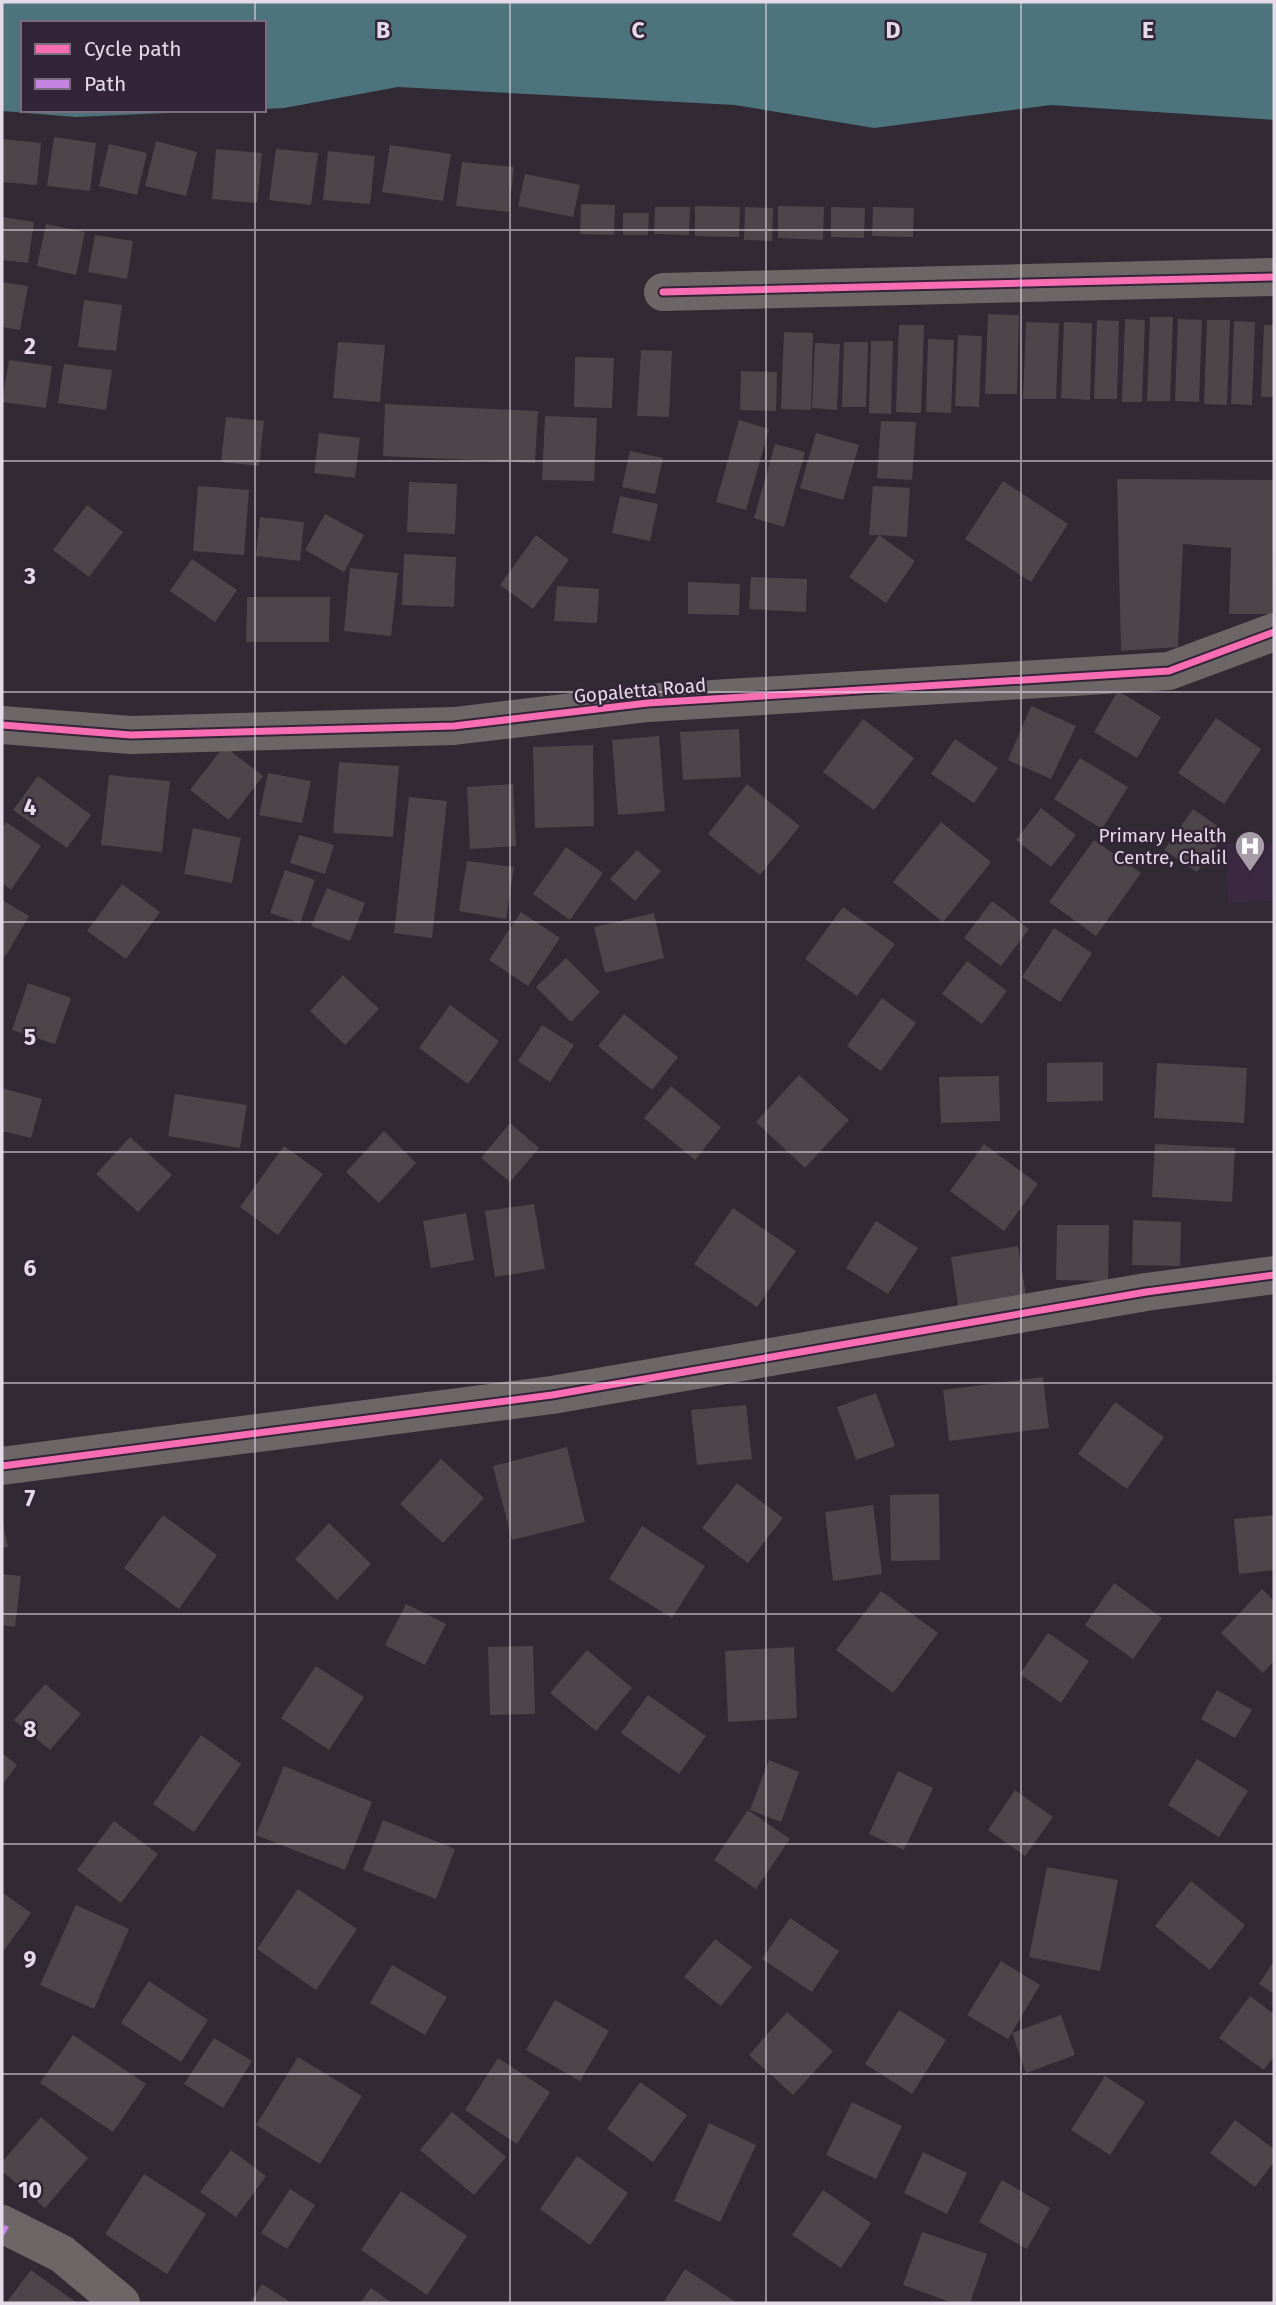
<svg xmlns="http://www.w3.org/2000/svg" width="1276" height="2305" font-family="'Fira Sans',sans-serif">
	<style>
		.built { fill: #3b2941 }
		.water { fill: #4d737d }
		.building { fill: #4e454a }
		.lines { fill: none; stroke-linecap: round; stroke-linejoin: round }
		.street { stroke: #6c6766; stroke-width: 38 }
		.quiet { stroke: #c483df; stroke-width: 5; stroke-dasharray: 10 5; stroke-linecap: butt }
		.cycleway-casing { stroke: #332438; stroke-width: 11 }
		.cycleway { stroke: #f96db3; stroke-width: 7 }
		.grid { fill: none; stroke: #e5dbe8; stroke-width: 2; stroke-opacity: 0.55 }
		.labels { text-anchor: middle; stroke-width: 5; stroke-linejoin: round; paint-order: stroke }
		.street-label { font-size: 19px; fill: #e5dbe8; stroke: #332438 }
		.poi-label { font-size: 19px; fill: #e5dbe8; stroke: #332438; text-anchor: end }
		.grid-label { font-size: 23px; text-anchor: middle; font-weight: bold; fill: #e5dbe8; stroke: #332438; stroke-width: 5; stroke-linejoin: round; paint-order: stroke }
	</style>
	<rect width="100%" height="100%" fill="#312933"/>
	<polygon class="built" points="1273,843 1274,901 1228,903 1226,844"/>
	<polygon class="water" points="2,2 1274,2 1274,120 1051,105 874,128 735,105 398,87 284,108 264,109 264,23 23,23 23,110 235,110 76,117 2,111"/>
	<g class="building">
		<polygon points="54,137 96,143 90,191 47,186"/>
		<polygon points="2,139 41,143 37,185 2,182"/>
		<polygon points="156,141 197,152 186,196 145,186"/>
		<polygon points="109,144 147,153 137,195 99,186"/>
		<polygon points="390,145 451,154 443,201 382,192"/>
		<polygon points="216,149 262,153 257,203 212,199"/>
		<polygon points="276,149 318,153 311,205 269,200"/>
		<polygon points="328,151 375,156 370,204 323,200"/>
		<polygon points="462,162 514,167 509,212 456,206"/>
		<polygon points="525,174 580,185 573,217 518,206"/>
		<polygon points="581,204 615,205 614,235 580,234"/>
		<polygon points="695,206 740,207 739,237 695,236"/>
		<polygon points="778,206 824,207 823,240 778,238"/>
		<polygon points="655,207 690,207 689,235 654,234"/>
		<polygon points="745,207 773,208 772,241 744,240"/>
		<polygon points="831,207 865,208 864,238 831,237"/>
		<polygon points="873,207 914,208 913,237 872,236"/>
		<polygon points="623,213 649,213 648,235 623,235"/>
		<polygon points="2,217 34,222 28,263 2,260"/>
		<polygon points="46,224 85,232 76,275 37,266"/>
		<polygon points="95,235 133,241 127,279 88,272"/>
		<polygon points="2,282 28,286 20,330 2,327"/>
		<polygon points="84,300 122,305 116,351 78,347"/>
		<polygon points="988,314 1019,315 1017,394 985,394"/>
		<polygon points="1150,317 1173,317 1170,401 1147,401"/>
		<polygon points="1125,319 1145,320 1142,402 1122,402"/>
		<polygon points="1178,319 1202,320 1199,402 1175,401"/>
		<polygon points="1097,320 1119,321 1117,399 1094,399"/>
		<polygon points="1207,320 1230,320 1227,405 1204,404"/>
		<polygon points="1234,321 1255,322 1252,405 1231,404"/>
		<polygon points="1026,322 1059,323 1056,399 1023,399"/>
		<polygon points="1064,322 1092,323 1090,400 1061,398"/>
		<polygon points="899,325 924,325 921,413 896,412"/>
		<polygon points="1264,325 1274,325 1274,397 1261,397"/>
		<polygon points="784,332 813,333 811,410 781,409"/>
		<polygon points="958,335 982,336 979,407 955,406"/>
		<polygon points="928,339 954,340 951,413 926,412"/>
		<polygon points="871,341 893,341 891,414 869,413"/>
		<polygon points="338,342 385,345 380,402 333,398"/>
		<polygon points="844,342 868,342 866,407 842,407"/>
		<polygon points="815,343 840,344 837,410 812,408"/>
		<polygon points="641,350 672,351 669,417 637,416"/>
		<polygon points="575,357 614,358 612,408 574,407"/>
		<polygon points="9,360 52,366 46,408 2,402"/>
		<polygon points="64,364 112,370 106,410 58,403"/>
		<polygon points="741,371 777,372 776,411 740,410"/>
		<polygon points="385,404 538,411 535,463 383,456"/>
		<polygon points="545,416 597,418 594,481 542,480"/>
		<polygon points="226,417 264,421 259,466 221,462"/>
		<polygon points="739,420 769,429 746,510 716,502"/>
		<polygon points="881,421 916,422 912,480 877,478"/>
		<polygon points="319,433 360,438 355,478 314,473"/>
		<polygon points="816,433 859,445 843,500 800,488"/>
		<polygon points="775,444 805,452 784,527 754,518"/>
		<polygon points="630,451 663,458 655,494 622,487"/>
		<polygon points="1117,479 1274,480 1272,614 1229,614 1231,548 1183,544 1178,647 1121,651"/>
		<polygon points="1003,481 1068,524 1031,582 965,539"/>
		<polygon points="409,482 457,484 455,534 407,532"/>
		<polygon points="198,486 249,490 244,555 193,551"/>
		<polygon points="873,486 910,488 907,537 879,535 915,561 886,603 849,577 879,535 869,535"/>
		<polygon points="620,496 658,504 650,541 612,533"/>
		<polygon points="87,505 123,532 89,577 53,550"/>
		<polygon points="325,514 364,535 344,572 305,550"/>
		<polygon points="260,517 304,522 300,561 256,556"/>
		<polygon points="536,535 569,560 533,609 500,585"/>
		<polygon points="404,554 456,557 454,607 402,605"/>
		<polygon points="192,559 237,590 215,622 170,591"/>
		<polygon points="350,568 398,573 391,636 344,631"/>
		<polygon points="751,577 807,579 806,612 749,609"/>
		<polygon points="688,582 740,584 739,615 688,614"/>
		<polygon points="557,586 599,589 597,623 554,621"/>
		<polygon points="247,597 330,597 329,642 246,642"/>
		<polygon points="1118,691 1161,717 1137,758 1094,732"/>
		<polygon points="1031,706 1076,726 1051,779 1008,760"/>
		<polygon points="1216,718 1261,749 1224,804 1178,773"/>
		<polygon points="863,719 914,758 874,810 823,772"/>
		<polygon points="739,729 741,777 683,780 680,732"/>
		<polygon points="659,736 665,811 618,815 612,740"/>
		<polygon points="955,739 998,768 974,803 931,774"/>
		<polygon points="593,745 594,826 535,828 533,747"/>
		<polygon points="224,746 263,776 229,820 190,790"/>
		<polygon points="1080,758 1128,787 1102,829 1054,799"/>
		<polygon points="339,762 399,766 393,837 333,833"/>
		<polygon points="268,773 311,781 302,823 259,815"/>
		<polygon points="109,775 170,781 162,852 101,845"/>
		<polygon points="38,776 91,815 67,848 13,810"/>
		<polygon points="513,784 516,846 470,849 467,787"/>
		<polygon points="747,784 800,826 760,875 708,834"/>
		<polygon points="409,797 447,801 432,938 394,933"/>
		<polygon points="1041,808 1076,835 1051,867 1016,840"/>
		<polygon points="1193,809 1226,832 1197,872 1164,850"/>
		<polygon points="6,822 41,846 11,890 2,883 2,828"/>
		<polygon points="941,822 991,862 943,922 893,882"/>
		<polygon points="193,828 241,838 232,883 184,874"/>
		<polygon points="299,835 334,845 325,874 290,863"/>
		<polygon points="1094,840 1141,873 1096,936 1049,902"/>
		<polygon points="566,847 603,873 570,920 533,894"/>
		<polygon points="637,850 661,871 635,901 610,879"/>
		<polygon points="467,861 514,867 506,919 459,911"/>
		<polygon points="285,870 315,880 300,923 270,913"/>
		<polygon points="122,884 160,912 126,959 87,931"/>
		<polygon points="327,888 365,903 350,941 311,926"/>
		<polygon points="2,900 29,916 5,957 2,955"/>
		<polygon points="992,901 1029,929 1001,966 964,938"/>
		<polygon points="843,907 895,944 857,996 805,959"/>
		<polygon points="521,912 560,938 528,986 489,960"/>
		<polygon points="654,913 664,958 605,973 594,927"/>
		<polygon points="1054,928 1092,953 1060,1002 1022,977"/>
		<polygon points="566,958 600,992 571,1022 536,987"/>
		<polygon points="967,961 1007,991 982,1024 942,994"/>
		<polygon points="343,975 379,1009 345,1045 310,1011"/>
		<polygon points="28,983 71,998 55,1044 12,1030"/>
		<polygon points="882,998 916,1023 881,1071 847,1046"/>
		<polygon points="450,1005 499,1041 468,1084 419,1048"/>
		<polygon points="624,1014 678,1057 652,1090 598,1046"/>
		<polygon points="542,1025 574,1045 550,1082 518,1061"/>
		<polygon points="1103,1062 1103,1101 1047,1102 1047,1063"/>
		<polygon points="1157,1063 1247,1068 1244,1123 1154,1118"/>
		<polygon points="799,1075 849,1120 805,1168 756,1122"/>
		<polygon points="999,1076 1000,1121 941,1123 939,1077"/>
		<polygon points="671,1086 721,1127 695,1160 644,1118"/>
		<polygon points="2,1088 42,1099 31,1138 2,1131"/>
		<polygon points="175,1094 247,1105 240,1148 168,1136"/>
		<polygon points="510,1123 539,1148 510,1182 481,1158"/>
		<polygon points="384,1131 416,1163 379,1203 346,1172"/>
		<polygon points="130,1137 172,1175 138,1212 96,1174"/>
		<polygon points="984,1144 1038,1184 1004,1231 950,1191"/>
		<polygon points="1155,1144 1235,1148 1232,1202 1152,1197"/>
		<polygon points="284,1146 323,1174 278,1235 240,1207"/>
		<polygon points="534,1204 545,1269 495,1277 485,1211"/>
		<polygon points="733,1208 796,1251 757,1307 694,1264"/>
		<polygon points="466,1213 474,1260 431,1268 423,1221"/>
		<polygon points="1133,1220 1181,1222 1180,1266 1132,1265"/>
		<polygon points="876,1221 918,1248 888,1294 846,1268"/>
		<polygon points="1057,1225 1109,1225 1108,1281 1056,1280"/>
		<polygon points="1018,1246 1027,1302 959,1312 951,1257"/>
		<polygon points="1043,1377 1049,1428 949,1441 943,1390"/>
		<polygon points="876,1393 895,1446 856,1460 837,1407"/>
		<polygon points="1115,1402 1164,1437 1127,1489 1078,1454"/>
		<polygon points="746,1405 752,1459 697,1465 691,1410"/>
		<polygon points="567,1447 585,1522 512,1540 493,1466"/>
		<polygon points="441,1459 484,1498 443,1543 400,1504"/>
		<polygon points="737,1483 783,1518 748,1563 702,1528"/>
		<polygon points="939,1494 940,1560 891,1561 890,1495"/>
		<polygon points="873,1505 882,1574 833,1581 825,1512"/>
		<polygon points="163,1515 217,1555 179,1609 124,1568"/>
		<polygon points="1274,1515 1274,1570 1239,1574 1234,1519"/>
		<polygon points="2,1519 8,1547 2,1548"/>
		<polygon points="329,1523 371,1564 337,1600 295,1559"/>
		<polygon points="642,1526 705,1566 672,1618 609,1579"/>
		<polygon points="2,1574 21,1576 15,1627 2,1625"/>
		<polygon points="1114,1583 1162,1618 1133,1659 1085,1625"/>
		<polygon points="1262,1589 1274,1601 1274,1661 1263,1673 1221,1633"/>
		<polygon points="881,1591 938,1633 893,1693 836,1650"/>
		<polygon points="406,1604 446,1624 425,1665 385,1645"/>
		<polygon points="1048,1633 1089,1661 1061,1703 1020,1674"/>
		<polygon points="533,1646 535,1714 490,1715 488,1647"/>
		<polygon points="794,1647 797,1718 728,1722 725,1651"/>
		<polygon points="587,1650 632,1688 596,1731 550,1693"/>
		<polygon points="316,1666 364,1697 329,1750 281,1718"/>
		<polygon points="45,1684 81,1714 50,1750 14,1720"/>
		<polygon points="1217,1690 1252,1710 1235,1738 1201,1719"/>
		<polygon points="648,1695 706,1736 679,1774 621,1733"/>
		<polygon points="201,1735 241,1764 194,1832 153,1804"/>
		<polygon points="2,1753 17,1765 2,1785"/>
		<polygon points="1197,1759 1248,1791 1219,1837 1168,1805"/>
		<polygon points="769,1760 799,1772 781,1822 750,1810"/>
		<polygon points="284,1766 372,1802 345,1870 256,1835"/>
		<polygon points="898,1771 933,1788 904,1850 869,1834"/>
		<polygon points="1015,1790 1053,1817 1025,1856 988,1830"/>
		<polygon points="748,1810 790,1839 756,1889 714,1860"/>
		<polygon points="383,1820 455,1849 436,1899 363,1870"/>
		<polygon points="114,1821 158,1854 121,1903 77,1870"/>
		<polygon points="1047,1867 1118,1880 1100,1971 1029,1957"/>
		<polygon points="1191,1881 1245,1925 1210,1970 1155,1926"/>
		<polygon points="298,1889 357,1929 316,1990 257,1949"/>
		<polygon points="2,1892 31,1913 2,1953"/>
		<polygon points="76,1905 129,1929 94,2009 40,1985"/>
		<polygon points="790,1918 839,1951 812,1992 762,1959"/>
		<polygon points="715,1939 752,1967 721,2006 684,1977"/>
		<polygon points="1001,1961 1040,1985 1008,2039 967,2015"/>
		<polygon points="1274,1961 1274,1994 1259,1984"/>
		<polygon points="392,1965 447,1997 425,2035 370,2003"/>
		<polygon points="149,1981 208,2020 181,2062 121,2023"/>
		<polygon points="1250,1996 1274,2014 1274,2056 1264,2070 1219,2038"/>
		<polygon points="555,2000 609,2031 580,2081 526,2050"/>
		<polygon points="899,2010 946,2040 912,2094 865,2064"/>
		<polygon points="787,2012 833,2051 793,2095 749,2055"/>
		<polygon points="1061,2015 1075,2055 1026,2073 1012,2033"/>
		<polygon points="73,2035 146,2084 113,2132 40,2083"/>
		<polygon points="214,2038 252,2061 223,2108 184,2084"/>
		<polygon points="298,2057 362,2096 320,2164 256,2125"/>
		<polygon points="498,2058 550,2092 517,2144 465,2110"/>
		<polygon points="1105,2076 1145,2102 1110,2155 1071,2130"/>
		<polygon points="640,2082 687,2115 653,2162 607,2129"/>
		<polygon points="852,2102 902,2126 876,2179 826,2155"/>
		<polygon points="452,2112 506,2157 474,2195 420,2150"/>
		<polygon points="41,2117 88,2158 45,2208 2,2171 2,2162"/>
		<polygon points="1235,2120 1274,2149 1274,2162 1255,2187 1210,2153"/>
		<polygon points="709,2123 756,2145 720,2222 674,2201"/>
		<polygon points="231,2150 266,2176 236,2217 200,2192"/>
		<polygon points="923,2152 967,2173 947,2214 904,2193"/>
		<polygon points="577,2156 628,2193 590,2245 540,2209"/>
		<polygon points="144,2174 206,2214 167,2274 105,2234"/>
		<polygon points="1002,2180 1050,2208 1027,2249 979,2222"/>
		<polygon points="290,2189 315,2205 287,2249 261,2233"/>
		<polygon points="823,2190 871,2223 841,2268 792,2235"/>
		<polygon points="401,2191 467,2236 427,2295 361,2250"/>
		<polygon points="922,2232 987,2254 970,2303 953,2303 903,2285"/>
		<polygon points="685,2269 737,2303 663,2303"/>
		<polygon points="31,2270 77,2303 6,2303"/>
		<polygon points="262,2284 292,2303 250,2303"/>
		<polygon points="371,2288 392,2303 360,2303"/>
	</g>
	<g class="lines">
		<g class="street">
			<polyline points="663,292 1274,277"/>
			<polyline points="2,725 131,735 454,726 648,703 1169,671 1274,632"/>
			<polyline points="2,1466 552,1395 1146,1292 1274,1275"/>
			<polyline points="2,2224 62,2254 121,2303"/>
		</g>
		<polyline class="quiet" points="2,2234 7,2226"/>
		<g class="cycleway-casing">
			<g id="cycleway">
				<polyline points="663,292 1274,277"/>
				<polyline points="2,725 131,735 454,726 648,703 1169,671 1274,632"/>
				<polyline points="2,1466 552,1395 1146,1292 1274,1275"/>
			</g>
		</g>
		<use href="#cycleway" class="cycleway"/>
	</g>
	<path class="grid" d="M 255,2 L 255,23M 510,2 L 510,2303M 766,2 L 766,2303M 1021,2 L 1021,2303M 255,110 L 255,2303M 2,230 L 1274,230M 2,461 L 1274,461M 2,692 L 1274,692M 2,922 L 1274,922M 2,1152 L 1274,1152M 2,1383 L 1274,1383M 2,1614 L 1274,1614M 2,1844 L 1274,1844M 2,2074 L 1274,2074"/>
	<defs>
		<g id="hospital-pin" transform="scale(1.575)"><path d="M0 17L-7.5 6A9.5 9.5 0 1 1 7.5 6Z" fill="#a69da9" stroke="#332438"/><path d="M-5-5h3v3.5h4V-5h3V5h-3V1.5h-4V5h-3Z" fill="#fff"/></g>
	</defs>
	<g fill-rule="evenodd">
		<use href="#hospital-pin" x="1250" y="846"/>
	</g>
	<g class="labels">
		<g class="street-label">
			<text transform="translate(640 690) rotate(-5)" y="7">Gopaletta Road</text>
		</g>
		<g class="poi-label">
			<text x="1227" y="842">Primary Health<tspan x="1227" dy="22">Centre, Chalil</tspan></text>
		</g>
	</g>
	<g class="grid-label">
		<text x="383" y="38">B</text>
		<text x="638" y="38">C</text>
		<text x="893" y="38">D</text>
		<text x="1148" y="38">E</text>
		<text x="30" y="354">2</text>
		<text x="30" y="584">3</text>
		<text x="30" y="815">4</text>
		<text x="30" y="1045">5</text>
		<text x="30" y="1276">6</text>
		<text x="30" y="1506">7</text>
		<text x="30" y="1737">8</text>
		<text x="30" y="1967">9</text>
		<text x="30" y="2198">10</text>
	</g>
	<rect width="1276" height="2305" fill="none" stroke="#e5dbe8" stroke-width="7"/>
	<rect x="21" y="21" width="245" height="91" fill="#332438" stroke="#7a6d7e" stroke-width="2"/>
	<rect x="35" y="44" width="35" height="10" fill="#f96db3" stroke="#7a6d7e" stroke-width="2"/>
	<text x="84" y="56" font-size="21" fill="#e5dbe8">Cycle path</text>
	<rect x="35" y="79" width="35" height="10" fill="#c483df" stroke="#7a6d7e" stroke-width="2"/>
	<text x="84" y="91" font-size="21" fill="#e5dbe8">Path</text>
</svg>
